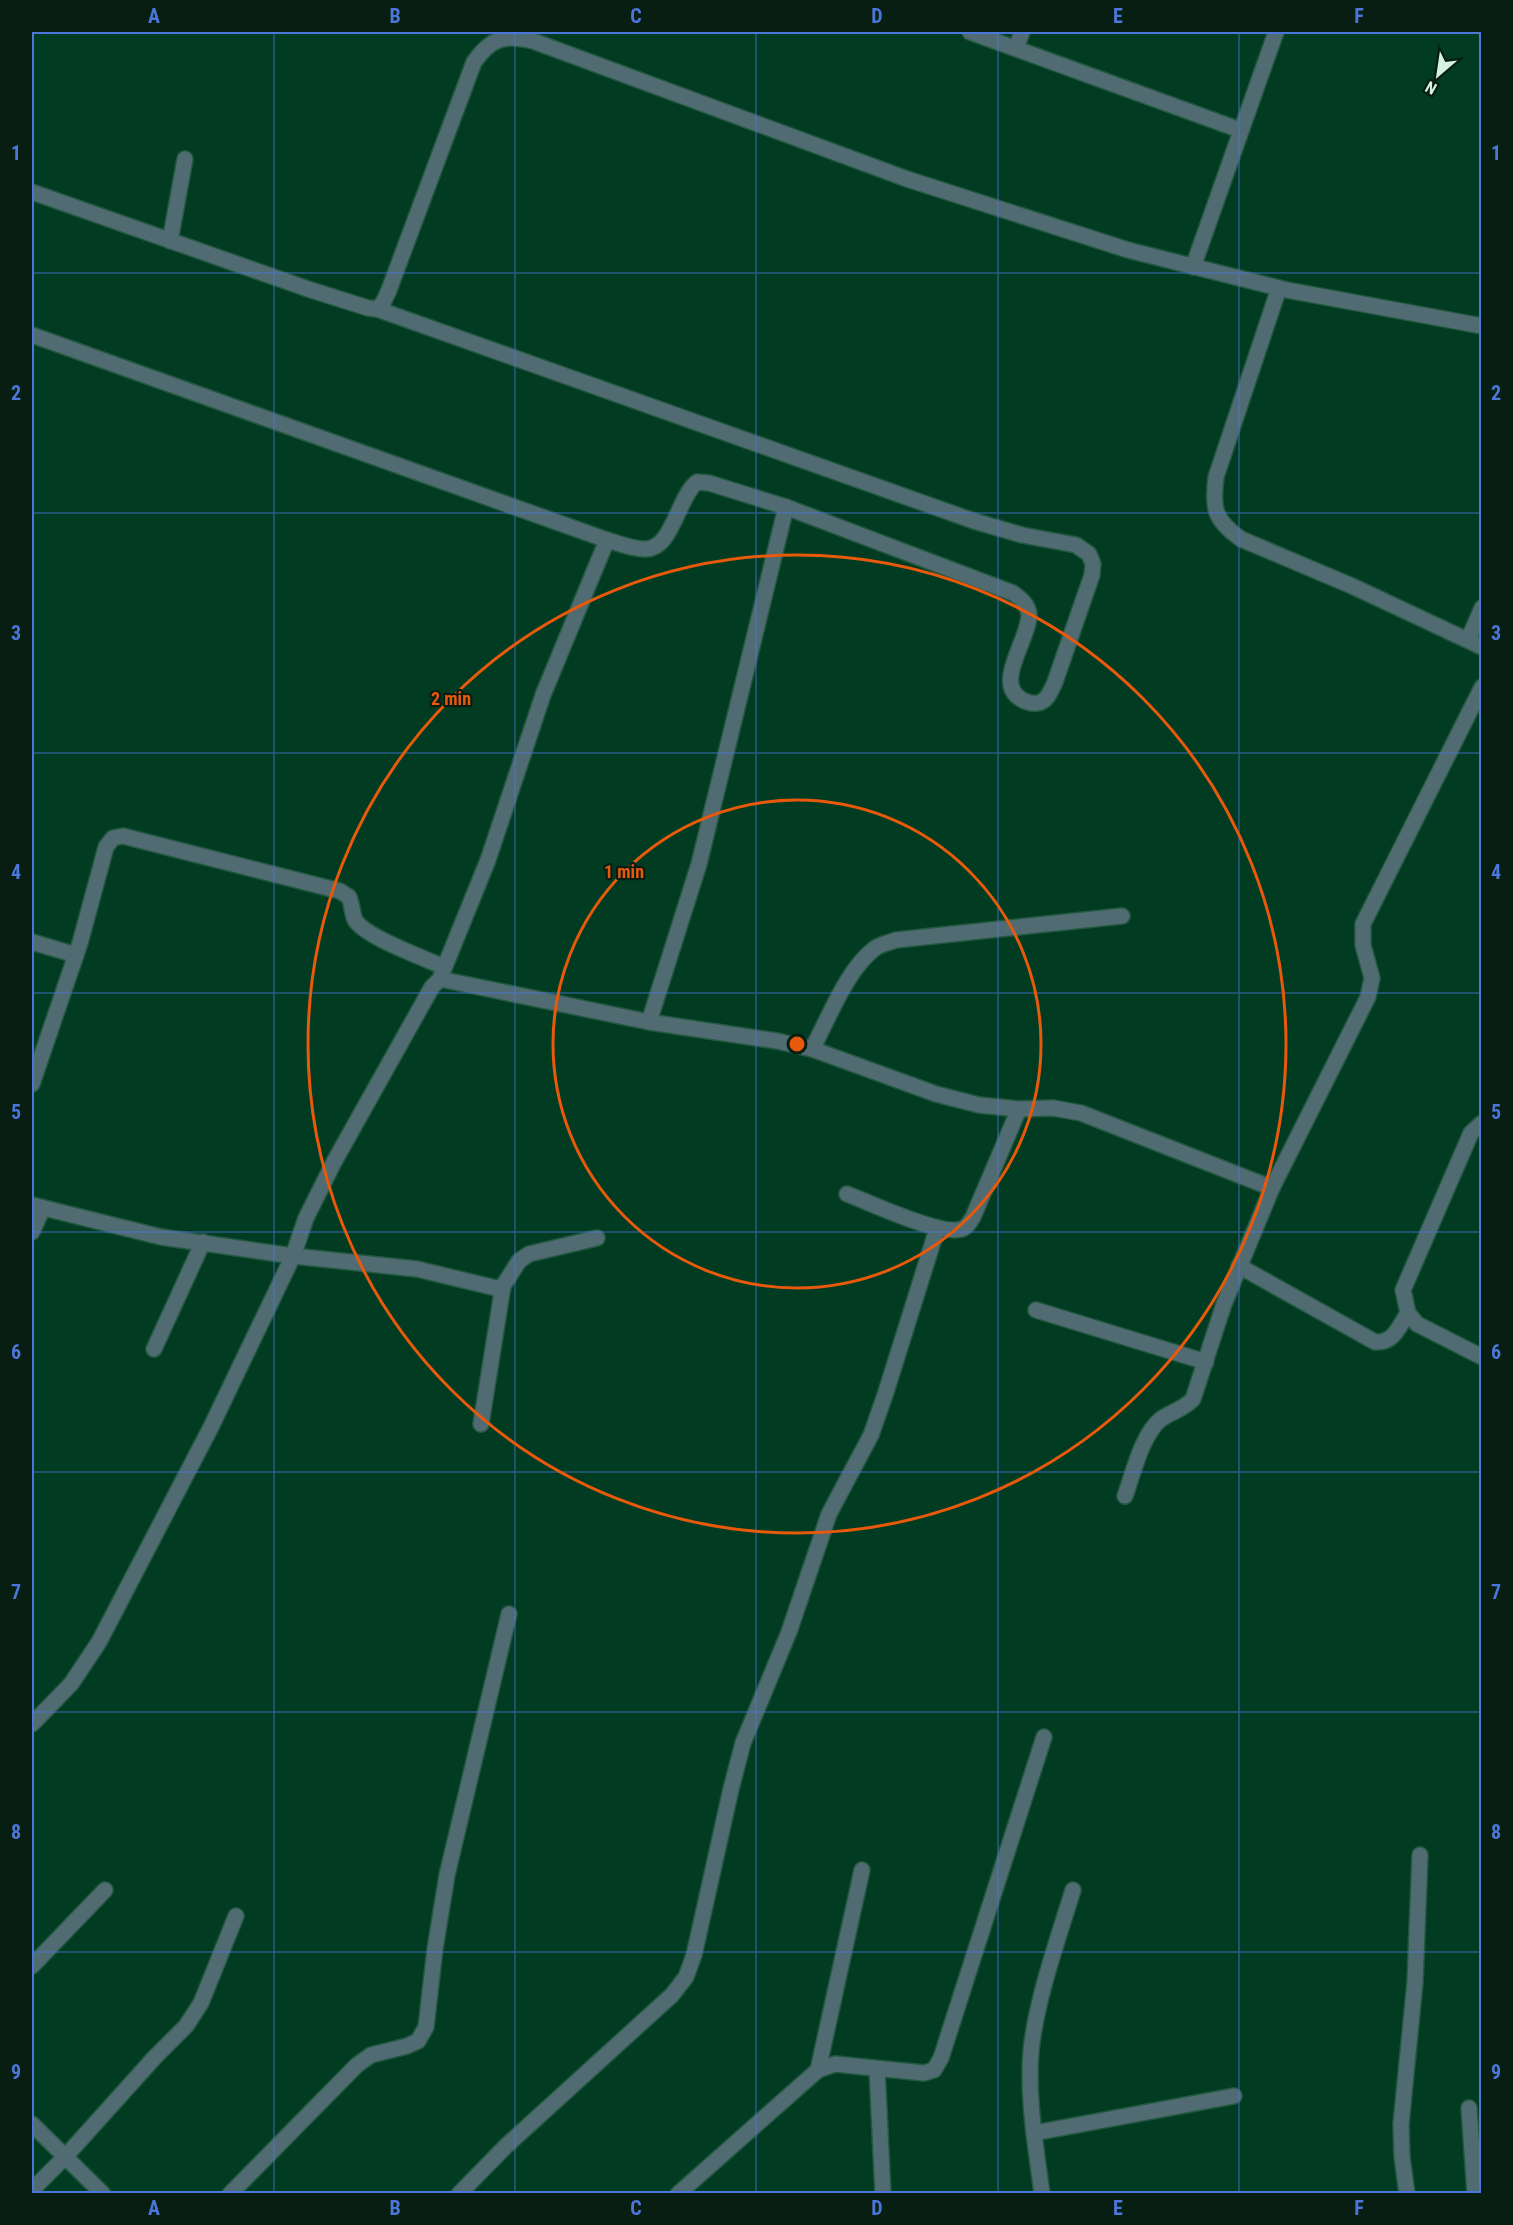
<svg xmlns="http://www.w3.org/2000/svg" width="1513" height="2225" font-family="'Roboto Condensed',sans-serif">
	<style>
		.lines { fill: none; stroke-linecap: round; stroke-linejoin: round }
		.minor-casing { stroke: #225840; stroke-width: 18 }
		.minor { stroke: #516b72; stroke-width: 15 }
		.grid { fill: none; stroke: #4b77da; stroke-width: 1.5; stroke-opacity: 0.55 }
		.ring { fill: none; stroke: #e8590c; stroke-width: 3 }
		.centre { fill: #e8590c; stroke: #081e12; stroke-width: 3 }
		.ring-label { font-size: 18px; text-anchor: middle; font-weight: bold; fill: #e8590c; stroke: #081e12; stroke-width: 4.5; stroke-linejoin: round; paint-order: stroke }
		.neatline { fill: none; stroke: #4b77da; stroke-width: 2 }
		.grid-label { font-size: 20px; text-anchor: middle; font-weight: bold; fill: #4b77da }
	</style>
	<rect width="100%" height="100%" fill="#003b22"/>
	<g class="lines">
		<g class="minor-casing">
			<g id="minor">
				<polyline points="970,32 1240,130"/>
				<polyline points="1016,48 1022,32"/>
				<path d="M 32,192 L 308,289 L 368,308 L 377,309 L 383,303 L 389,290 L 474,62 C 491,38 504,34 533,41 L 907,179 L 1128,250 L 1287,290 L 1482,326"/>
				<polyline points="170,241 185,159"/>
				<polyline points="1193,267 1276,32"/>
				<path d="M 1279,288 L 1216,477 C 1212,508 1214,520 1241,539 L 1352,586 L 1482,647"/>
				<path d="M 32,335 L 607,540 C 618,543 632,549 644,549 C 673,550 677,498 697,482 L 709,483 L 786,507 L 1013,593 C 1020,598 1028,604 1029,614 C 1030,638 993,683 1021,699 C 1025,702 1033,704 1038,703 C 1048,701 1051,690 1055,682 L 1092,575 L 1093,564 L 1089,554 L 1076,545 L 1022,535 L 974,521 L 377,309"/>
				<polyline points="1468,640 1482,608"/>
				<polyline points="32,942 76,955"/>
				<polyline points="441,976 488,860 543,695 607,540"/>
				<polyline points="649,1022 699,864 786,507"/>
				<path d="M 812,1049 C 829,1018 846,971 874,949 C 880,944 889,943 896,940 L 1122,916"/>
				<path d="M 32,1084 L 80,943 L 106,847 L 113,838 L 123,836 L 340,891 L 349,897 C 352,904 352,913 355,920 C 365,937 424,958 444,967"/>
				<polyline points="1482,1123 1471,1133 1403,1290 1408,1313 1417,1324 1482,1357"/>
				<path d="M 847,1194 C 869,1202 945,1239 964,1228 C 968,1226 971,1220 973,1217 L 1019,1109"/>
				<polyline points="32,1205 161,1237 293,1256 417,1269 496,1288 503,1286 519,1261 529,1254 597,1238"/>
				<polyline points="32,1232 43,1208"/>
				<path d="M 1239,1266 L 1375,1342 C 1394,1343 1398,1328 1408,1313"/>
				<polyline points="1036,1310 1206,1362"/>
				<polyline points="154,1349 203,1242"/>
				<polyline points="481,1424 503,1286"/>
				<path d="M 1125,1496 C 1133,1474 1142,1434 1161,1419 C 1171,1412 1184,1409 1193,1399 L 1224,1304 L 1272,1188"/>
				<polyline points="32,1724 71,1684 99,1642 211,1427 293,1256 306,1218 334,1162 432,987 440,979 649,1022 777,1041 812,1049 936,1094 979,1105 1019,1109 1053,1108 1081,1113 1272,1188 1368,997 1372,978 1363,945 1363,924 1482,687"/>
				<polyline points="32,1966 105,1890"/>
				<polyline points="877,2069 883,2194"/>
				<polyline points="818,2070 862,1870"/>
				<polyline points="1469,2108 1475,2194"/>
				<polyline points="32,2124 103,2194"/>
				<polyline points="1034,2133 1234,2096"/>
				<polyline points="32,2190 65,2157 155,2057 186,2026 201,2003 236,1916"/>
				<polyline points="230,2194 357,2065 371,2055 407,2046 418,2041 426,2027 435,1949 447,1875 509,1614"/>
				<polyline points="459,2194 506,2146 672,1995 686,1977 694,1955 731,1789 743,1743 789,1632 829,1514 871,1435 886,1392 937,1229"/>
				<polyline points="678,2194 818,2070 835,2064 924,2073 934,2070 941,2058 1044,1737"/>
				<path d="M 1042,2194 C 1036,2147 1027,2098 1031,2051 C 1036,2000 1058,1939 1073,1890"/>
				<polyline points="1407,2194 1402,2157 1401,2124 1415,1982 1420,1855"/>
			</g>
		</g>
		<use href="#minor" class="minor"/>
	</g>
	<path class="grid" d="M 274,32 L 274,2194M 515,32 L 515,2194M 756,32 L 756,2194M 998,32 L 998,2194M 1239,32 L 1239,2194M 32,273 L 1482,273M 32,513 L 1482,513M 32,753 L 1482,753M 32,993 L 1482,993M 32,1232 L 1482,1232M 32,1472 L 1482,1472M 32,1712 L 1482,1712M 32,1952 L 1482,1952"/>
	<g class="ring">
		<circle cx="797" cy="1044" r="244"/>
		<circle cx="797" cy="1044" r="489"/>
	</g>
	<circle cx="797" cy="1044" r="9" class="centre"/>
	<g class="ring-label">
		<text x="451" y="705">2 min</text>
		<text x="624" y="878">1 min</text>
	</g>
	<rect width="1513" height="2225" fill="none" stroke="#081e12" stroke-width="66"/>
	<g transform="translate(1438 75) rotate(209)" stroke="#081e12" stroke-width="4.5" paint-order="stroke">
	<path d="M0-4.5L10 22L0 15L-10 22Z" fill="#d6f1e0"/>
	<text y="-9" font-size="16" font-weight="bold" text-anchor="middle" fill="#d6f1e0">N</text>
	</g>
	<rect x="33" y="33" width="1447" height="2159" class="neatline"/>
	<g class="grid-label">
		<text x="154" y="23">A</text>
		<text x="395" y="23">B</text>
		<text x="636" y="23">C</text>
		<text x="877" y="23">D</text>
		<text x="1118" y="23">E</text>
		<text x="1359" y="23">F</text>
		<text x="16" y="160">1</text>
		<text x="1496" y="160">1</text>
		<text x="16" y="400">2</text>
		<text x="1496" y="400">2</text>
		<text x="16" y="640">3</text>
		<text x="1496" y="640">3</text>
		<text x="16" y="879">4</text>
		<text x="1496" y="879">4</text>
		<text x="16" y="1119">5</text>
		<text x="1496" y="1119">5</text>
		<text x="16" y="1359">6</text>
		<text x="1496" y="1359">6</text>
		<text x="16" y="1599">7</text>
		<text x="1496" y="1599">7</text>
		<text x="16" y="1839">8</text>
		<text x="1496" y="1839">8</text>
		<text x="16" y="2079">9</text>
		<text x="1496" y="2079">9</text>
		<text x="154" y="2215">A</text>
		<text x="395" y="2215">B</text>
		<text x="636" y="2215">C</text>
		<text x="877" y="2215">D</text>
		<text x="1118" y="2215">E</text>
		<text x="1359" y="2215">F</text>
	</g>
</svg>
